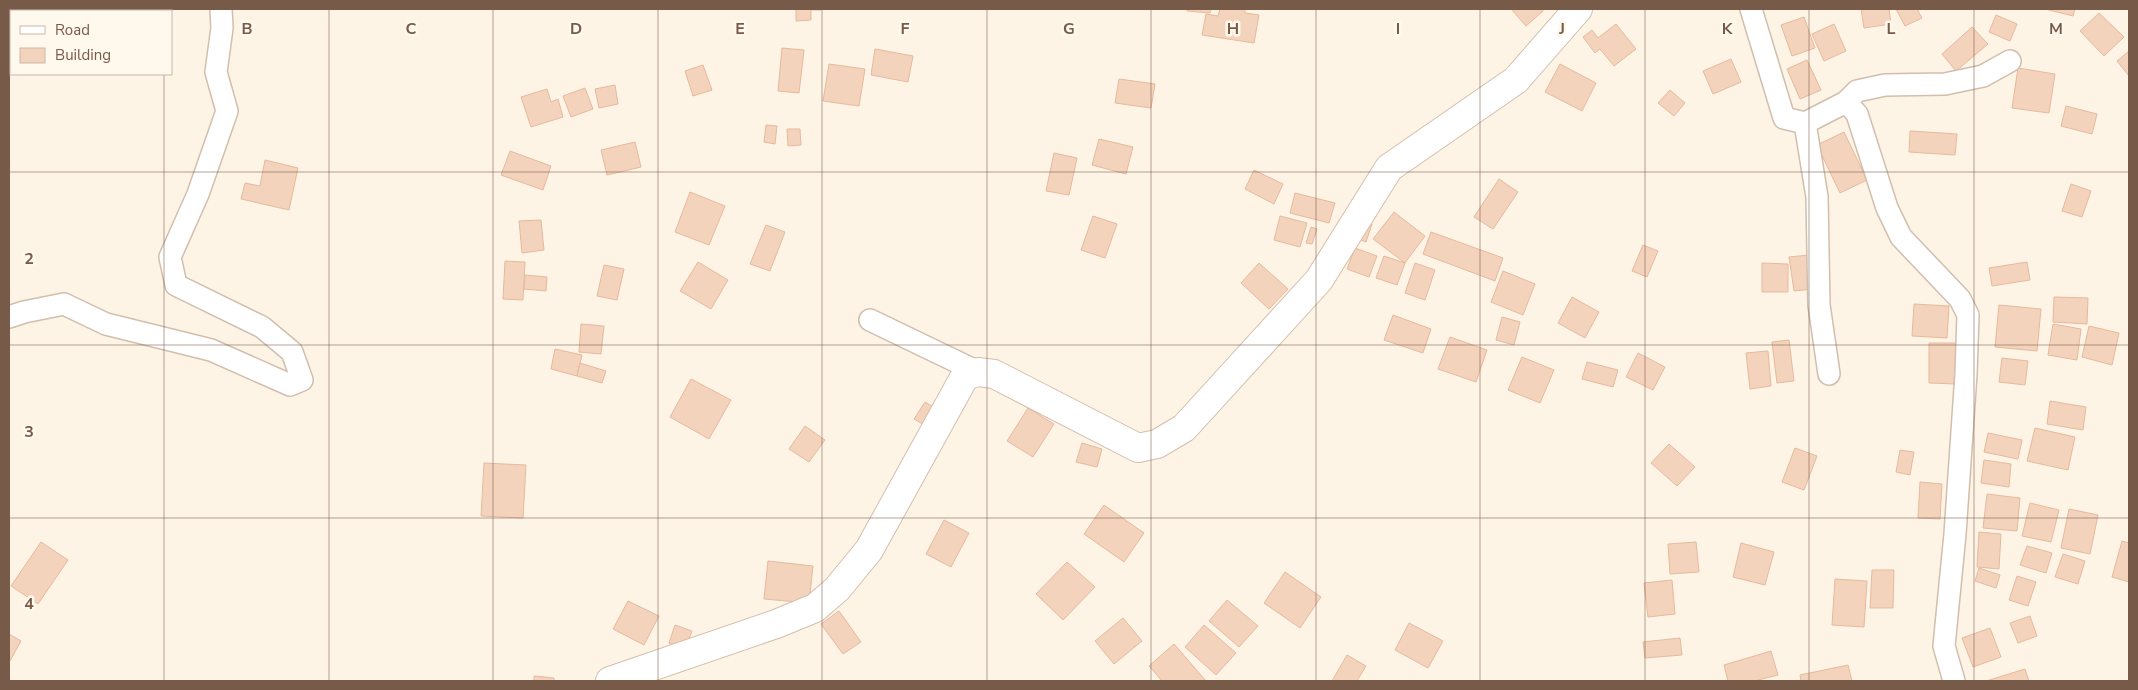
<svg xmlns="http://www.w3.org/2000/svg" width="2138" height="690" font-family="'Nunito Sans',sans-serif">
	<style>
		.building { fill: #f4d3bc; stroke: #e7b99c }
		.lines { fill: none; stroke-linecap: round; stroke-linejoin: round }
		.street-casing { stroke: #d2bead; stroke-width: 24 }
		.secondary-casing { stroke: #d5beab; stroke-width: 30 }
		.street { stroke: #fff; stroke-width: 21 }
		.secondary { stroke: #fff; stroke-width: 28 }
		.grid { fill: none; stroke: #785a49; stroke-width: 1; stroke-opacity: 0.55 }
		.grid-label { font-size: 16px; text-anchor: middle; font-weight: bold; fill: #785a49; stroke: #fff8ed; stroke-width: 5; stroke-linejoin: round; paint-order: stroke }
	</style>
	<rect width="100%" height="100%" fill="#fdf4e6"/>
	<g class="building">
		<polygon points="796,9 821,9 821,10 811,10 811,20 796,21"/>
		<polygon points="1187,9 1211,9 1210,13 1187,11"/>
		<polygon points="1220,9 1245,9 1245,13 1259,15 1254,43 1202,35 1206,14 1218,16"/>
		<polygon points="1511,9 1542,9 1543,11 1526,26"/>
		<polygon points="1861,9 1889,9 1891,24 1864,28"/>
		<polygon points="1896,9 1917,9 1922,18 1905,26"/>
		<polygon points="2045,9 2075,9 2073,16"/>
		<polygon points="2099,13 2124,37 2104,56 2080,31"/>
		<polygon points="1996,15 2017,24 2010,41 1989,32"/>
		<polygon points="1804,17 1815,48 1792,56 1781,25"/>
		<polygon points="1616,24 1636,49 1614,66 1600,49 1595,53 1583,37 1592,30 1598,38"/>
		<polygon points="1834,24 1846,51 1824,61 1812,34"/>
		<polygon points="1972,27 1988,44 1956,71 1942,54"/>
		<polygon points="782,48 804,50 799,93 778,91"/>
		<polygon points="875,49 913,56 908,82 871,75"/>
		<polygon points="2129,51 2129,76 2117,61"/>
		<polygon points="1731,59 1741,82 1713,94 1703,71"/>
		<polygon points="1807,60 1821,90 1800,99 1787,69"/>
		<polygon points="829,64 865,69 859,106 823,101"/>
		<polygon points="1560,64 1596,83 1582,111 1545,92"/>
		<polygon points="703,65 712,90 693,96 685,71"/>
		<polygon points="2018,68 2055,74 2049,113 2012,108"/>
		<polygon points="1119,79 1155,84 1151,108 1115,103"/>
		<polygon points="615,85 618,104 599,108 595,89"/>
		<polygon points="585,88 593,109 571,117 563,96"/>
		<polygon points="547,89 551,102 558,99 563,117 531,127 521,97"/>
		<polygon points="1670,90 1685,103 1674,116 1658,103"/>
		<polygon points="2066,106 2097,114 2092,134 2061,126"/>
		<polygon points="766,125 777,126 775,144 764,142"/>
		<polygon points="787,129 800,129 801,145 788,146"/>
		<polygon points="1910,131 1957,134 1955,155 1909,152"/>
		<polygon points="1844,132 1867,180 1840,193 1817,145"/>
		<polygon points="1099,139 1133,147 1126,174 1092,165"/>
		<polygon points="635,142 641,167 607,175 601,150"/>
		<polygon points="510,151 551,166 543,190 501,175"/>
		<polygon points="1054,153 1077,158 1069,195 1046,191"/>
		<polygon points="265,160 298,168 289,210 241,199 245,183 260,186"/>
		<polygon points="1254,170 1283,184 1274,204 1245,189"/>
		<polygon points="1499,179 1518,192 1493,229 1474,217"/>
		<polygon points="2071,184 2091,191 2082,217 2062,211"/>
		<polygon points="690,192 725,206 709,245 675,232"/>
		<polygon points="1295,193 1335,203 1329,223 1290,213"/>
		<polygon points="1394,212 1425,236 1405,263 1373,239"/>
		<polygon points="1093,216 1117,224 1105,258 1081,250"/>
		<polygon points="1280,216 1307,223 1300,247 1274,240"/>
		<polygon points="541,220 544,250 522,253 519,221"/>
		<polygon points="1364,221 1372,224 1366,242 1358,239"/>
		<polygon points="766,225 785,232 770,271 750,264"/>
		<polygon points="1311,227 1317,229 1312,244 1306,243"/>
		<polygon points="1431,232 1503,258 1495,281 1423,254"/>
		<polygon points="1643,245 1658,251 1647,277 1632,271"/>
		<polygon points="1355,248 1377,256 1369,277 1347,269"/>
		<polygon points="1809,255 1813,289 1794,291 1789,257"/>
		<polygon points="1384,256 1405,263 1397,285 1376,278"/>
		<polygon points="505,261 525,262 523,300 503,299"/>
		<polygon points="698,262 728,280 711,309 680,291"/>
		<polygon points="2027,262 2030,280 1992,286 1989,268"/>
		<polygon points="1259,263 1288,289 1269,309 1241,283"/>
		<polygon points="1415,263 1435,270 1425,300 1405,293"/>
		<polygon points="1762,263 1788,264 1788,292 1762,292"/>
		<polygon points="604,265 624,269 617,300 597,296"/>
		<polygon points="1503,271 1535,284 1523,315 1491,302"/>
		<polygon points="525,275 547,277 546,291 524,289"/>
		<polygon points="1572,297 1599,312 1585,338 1558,323"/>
		<polygon points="2054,297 2088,298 2087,324 2053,322"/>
		<polygon points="1914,304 1949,306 1947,338 1912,336"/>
		<polygon points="1999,305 2041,309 2037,351 1995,347"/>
		<polygon points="1393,315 1431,329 1423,353 1384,340"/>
		<polygon points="1502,317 1520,322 1514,345 1496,340"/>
		<polygon points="581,324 604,326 601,354 579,352"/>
		<polygon points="2053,324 2081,329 2077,360 2048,355"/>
		<polygon points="2089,326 2119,333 2112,365 2082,357"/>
		<polygon points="1450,337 1487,350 1476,382 1438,369"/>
		<polygon points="1789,340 1794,381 1777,383 1772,342"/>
		<polygon points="1929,343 1956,343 1956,384 1929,383"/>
		<polygon points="555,349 582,355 577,376 551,369"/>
		<polygon points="1768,351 1771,386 1750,389 1746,353"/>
		<polygon points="1638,353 1665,367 1653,390 1626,377"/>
		<polygon points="1522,357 1554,370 1540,403 1508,390"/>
		<polygon points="2002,358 2028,361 2025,385 1999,382"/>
		<polygon points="1587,362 1618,370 1613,387 1582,379"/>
		<polygon points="580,363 606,371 602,383 577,376"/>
		<polygon points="691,379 731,400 709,439 670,417"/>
		<polygon points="2050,401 2086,407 2083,430 2047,424"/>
		<polygon points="925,402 942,412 931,429 914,419"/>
		<polygon points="1028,408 1054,424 1033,457 1007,441"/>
		<polygon points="805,426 825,440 809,462 789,449"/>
		<polygon points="2035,428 2075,437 2068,470 2027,461"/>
		<polygon points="1988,433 2022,440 2018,459 1984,452"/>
		<polygon points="1082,443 1102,449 1097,467 1076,462"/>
		<polygon points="1669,444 1695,467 1677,486 1651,463"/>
		<polygon points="1795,448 1817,456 1804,490 1782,482"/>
		<polygon points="1900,450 1914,452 1910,475 1896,472"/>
		<polygon points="1984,460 2011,464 2009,487 1981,483"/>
		<polygon points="484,463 526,465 523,518 481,516"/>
		<polygon points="1920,482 1942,484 1940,519 1918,518"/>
		<polygon points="1987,494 2020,498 2017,531 1983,528"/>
		<polygon points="2030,503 2059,510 2051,542 2022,536"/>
		<polygon points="1104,505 1144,533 1124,562 1084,534"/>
		<polygon points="2069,509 2098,515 2090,554 2061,548"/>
		<polygon points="944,520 969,533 951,567 926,554"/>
		<polygon points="1979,532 2001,534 1999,569 1977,567"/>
		<polygon points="2122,541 2129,543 2129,582 2112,577"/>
		<polygon points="41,542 68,560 38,604 11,586"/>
		<polygon points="1696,542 1699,572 1670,574 1668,544"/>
		<polygon points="1741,543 1774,552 1765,585 1733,577"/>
		<polygon points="2027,546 2052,553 2046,573 2020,565"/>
		<polygon points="2063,554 2085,561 2078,584 2055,577"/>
		<polygon points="768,561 813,566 809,603 764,599"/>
		<polygon points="1067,562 1095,587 1063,620 1036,594"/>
		<polygon points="1979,568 2000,575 1996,588 1975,581"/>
		<polygon points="1872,570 1894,570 1893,608 1870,608"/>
		<polygon points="1285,572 1321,597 1300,628 1264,603"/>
		<polygon points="2017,576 2036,582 2028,606 2009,600"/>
		<polygon points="1835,579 1867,581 1864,627 1832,625"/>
		<polygon points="1672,580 1675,614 1648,617 1644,583"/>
		<polygon points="1227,600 1258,626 1239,647 1209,621"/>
		<polygon points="628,601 659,616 644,645 613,629"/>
		<polygon points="839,611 861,642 843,654 821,624"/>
		<polygon points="2030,616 2037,636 2018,643 2010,623"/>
		<polygon points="1123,618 1142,641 1114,664 1095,641"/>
		<polygon points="1409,623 1443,641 1428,668 1395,650"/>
		<polygon points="675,625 692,631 685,649 669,643"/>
		<polygon points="1204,625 1236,653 1216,675 1185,647"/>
		<polygon points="1990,628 2001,657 1973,667 1962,638"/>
		<polygon points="9,634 21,641 10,661 9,661"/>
		<polygon points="1680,638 1682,655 1645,658 1643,642"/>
		<polygon points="1174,644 1206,681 1162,681 1149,666"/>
		<polygon points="1771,651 1778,675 1754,681 1728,681 1724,665"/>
		<polygon points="1347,655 1366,666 1357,681 1332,681"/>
		<polygon points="1848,665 1852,681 1801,681 1800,675"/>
		<polygon points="2025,669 2029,681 1986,681"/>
		<polygon points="534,676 554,678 554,681 534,681"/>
	</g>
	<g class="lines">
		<g class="street-casing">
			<g id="street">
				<polyline points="1751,9 1784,118 1805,123 1846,102 1857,114 1887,208 1901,237 1960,299 1968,315 1966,374 1955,534 1944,646 1954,681"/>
				<polyline points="1846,102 1857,91 1885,85 1945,84 1983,76 2010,61"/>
				<polyline points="1805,123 1817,197 1819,305 1829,374"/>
				<polyline points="9,317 24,312 64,304 106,324 211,350 290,385 302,380 292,352 262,327 176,285 170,257 198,194 227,111 216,72 222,28 221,9"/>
				<polyline points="870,320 978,372"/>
			</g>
		</g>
		<g class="secondary-casing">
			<polyline id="secondary" points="610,681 776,624 815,608 837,589 869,550 965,376 978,372 994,374 1138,448 1157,444 1184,428 1319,280 1389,168 1516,80 1578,9"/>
		</g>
		<use href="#street" class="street"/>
		<use href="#secondary" class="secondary"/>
	</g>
	<path class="grid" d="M 164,9 L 164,11M 329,9 L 329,681M 493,9 L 493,681M 658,9 L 658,681M 822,9 L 822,681M 987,9 L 987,681M 1151,9 L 1151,681M 1316,9 L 1316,681M 1480,9 L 1480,681M 1645,9 L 1645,681M 1809,9 L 1809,681M 1974,9 L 1974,681M 164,74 L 164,681M 9,172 L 2129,172M 9,345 L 2129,345M 9,518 L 2129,518"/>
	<g class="grid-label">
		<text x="247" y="34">B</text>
		<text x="411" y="34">C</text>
		<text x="576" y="34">D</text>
		<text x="740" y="34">E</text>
		<text x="905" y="34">F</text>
		<text x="1069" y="34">G</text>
		<text x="1233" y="34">H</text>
		<text x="1398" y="34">I</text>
		<text x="1562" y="34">J</text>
		<text x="1727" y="34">K</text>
		<text x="1891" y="34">L</text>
		<text x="2056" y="34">M</text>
		<text x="29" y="264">2</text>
		<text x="29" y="437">3</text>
		<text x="29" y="609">4</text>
	</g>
	<rect width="2138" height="690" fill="none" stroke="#785a49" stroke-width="20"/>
	<rect x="10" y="10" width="162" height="65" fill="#fff8ed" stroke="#c9b9ab"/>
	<rect x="20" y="26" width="25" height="8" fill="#ffffff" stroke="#c9b9ab"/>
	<text x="55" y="35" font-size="15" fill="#785a49">Road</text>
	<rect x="20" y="48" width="25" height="15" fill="#f4d3bc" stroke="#c9b9ab"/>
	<text x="55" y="60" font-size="15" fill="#785a49">Building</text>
</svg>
